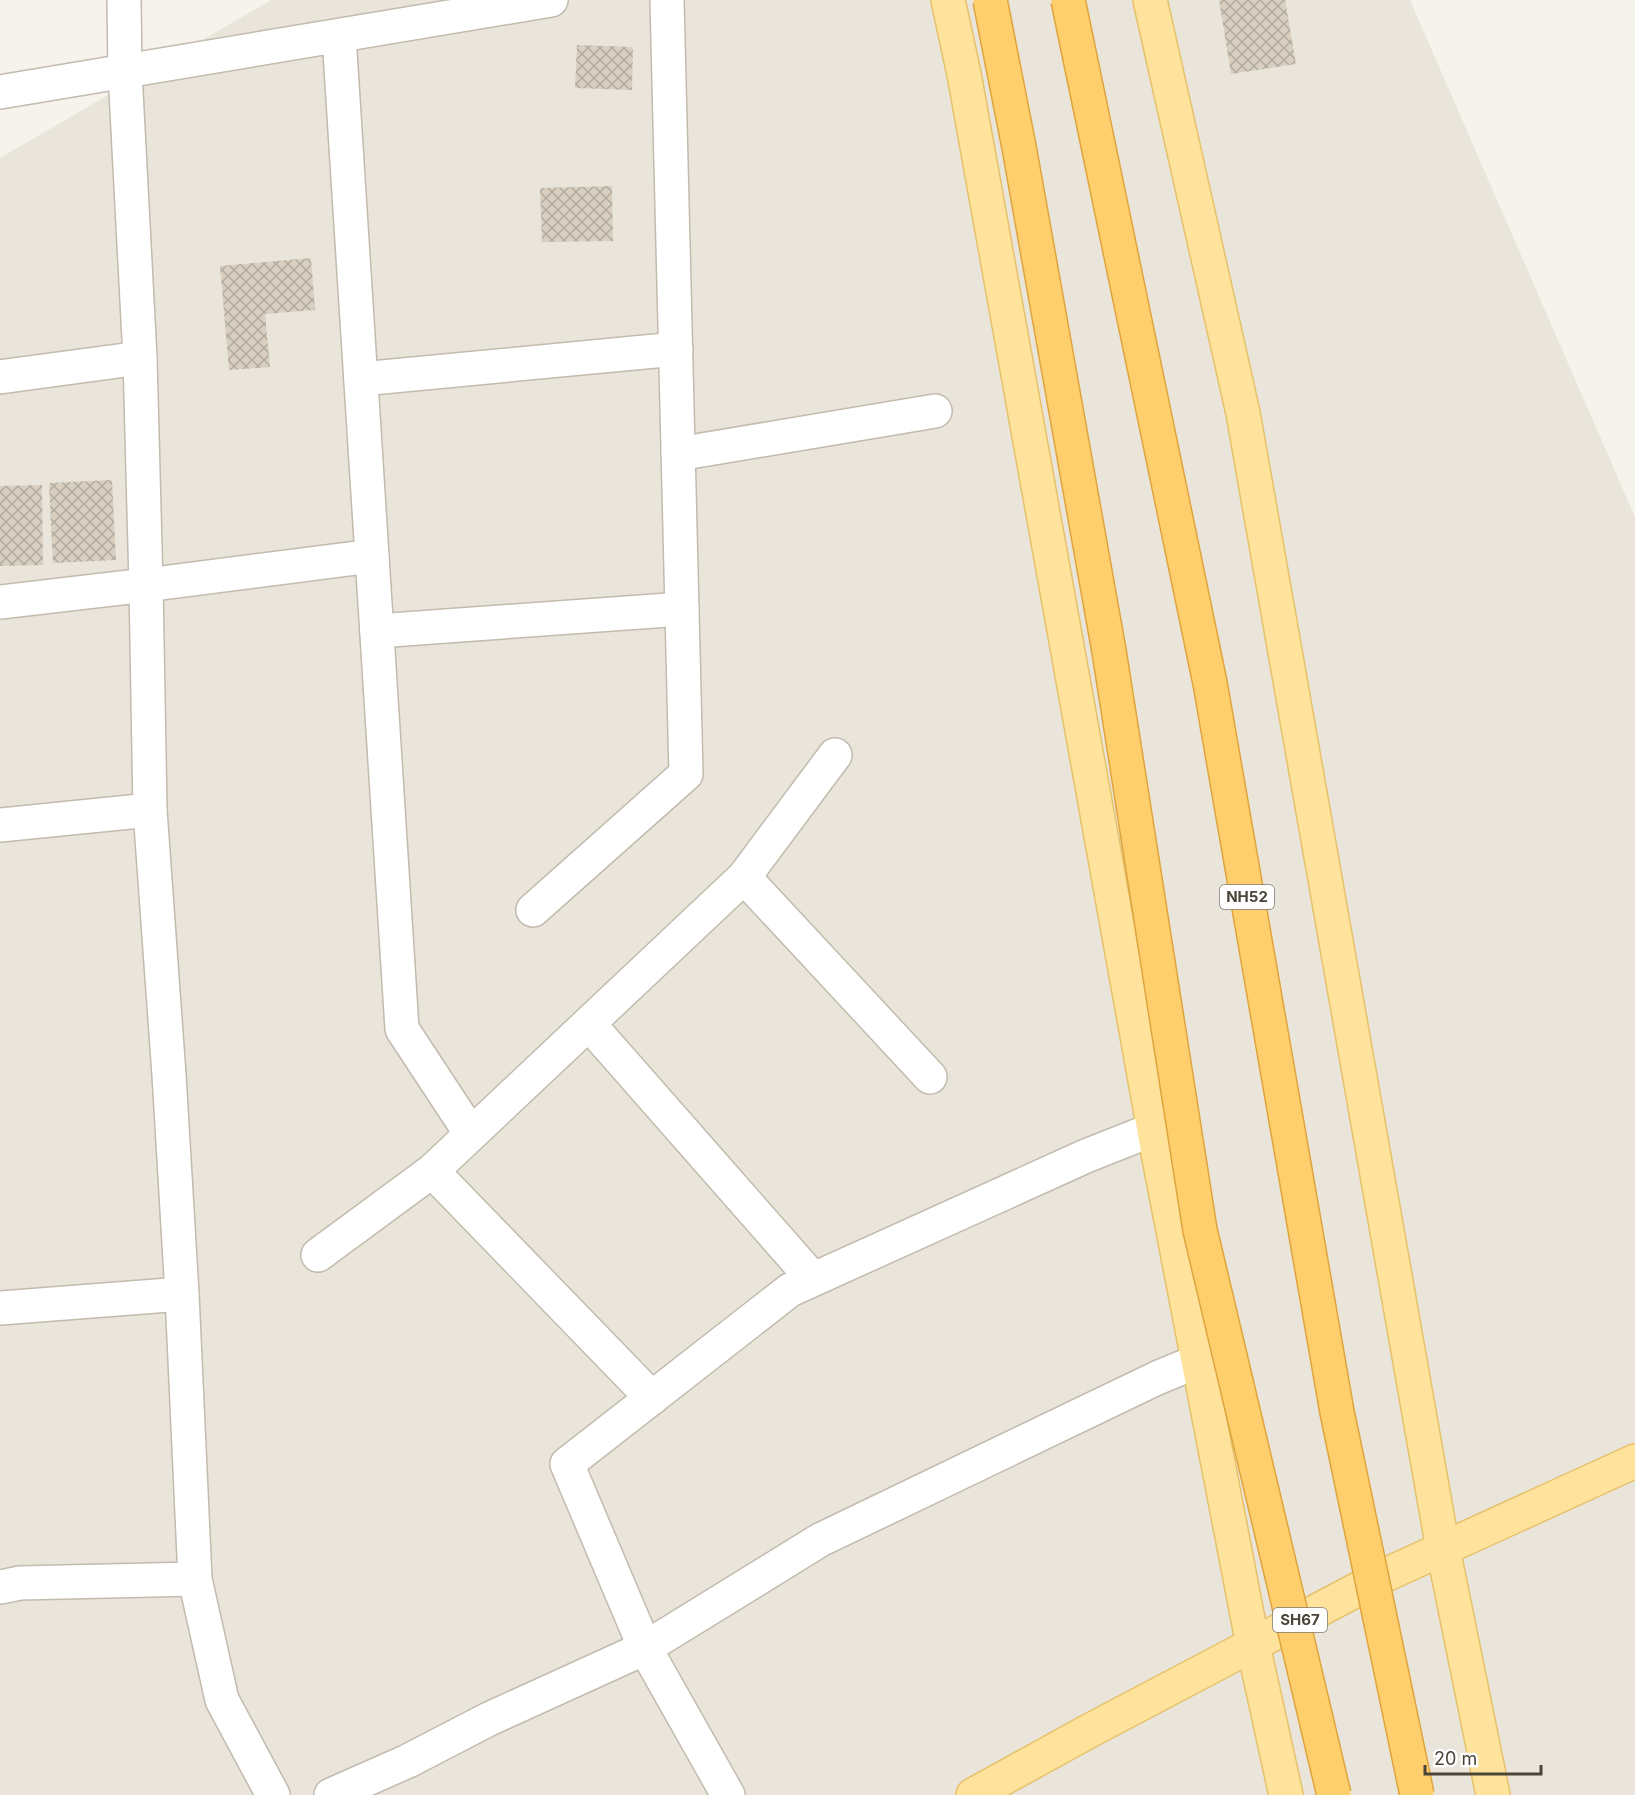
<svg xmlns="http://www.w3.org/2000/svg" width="1635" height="1795" font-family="Inter,sans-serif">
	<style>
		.residential { fill: #eae5da }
		.building { fill: url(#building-cross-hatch) }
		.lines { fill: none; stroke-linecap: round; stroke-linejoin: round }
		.minor-casing { stroke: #c2bbae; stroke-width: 36 }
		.major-casing { stroke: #e6c16a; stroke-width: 36 }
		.minor { stroke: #fff; stroke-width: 33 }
		.major { stroke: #ffe39c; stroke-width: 33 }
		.highway-bridge-casing { stroke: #e0a43c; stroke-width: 36; stroke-linecap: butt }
		.highway-bridge { stroke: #ffcf6e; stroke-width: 33 }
		.labels { text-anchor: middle; stroke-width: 5; stroke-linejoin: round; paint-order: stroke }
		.shield { fill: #fff; stroke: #817c74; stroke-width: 1.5 }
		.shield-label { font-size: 15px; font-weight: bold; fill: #4b4439 }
	</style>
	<defs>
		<pattern id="building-cross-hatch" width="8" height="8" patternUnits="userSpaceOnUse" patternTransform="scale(1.5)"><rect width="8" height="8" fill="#d8cfc1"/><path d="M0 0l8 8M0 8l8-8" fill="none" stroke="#b1aa9e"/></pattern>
	</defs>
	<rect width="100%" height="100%" fill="#f6f3ec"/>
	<polygon class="residential" points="271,0 1410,0 1635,517 1635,1795 0,1795 0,158"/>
	<g class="building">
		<polygon points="1219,0 1285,0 1296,64 1231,74"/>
		<polygon points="577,45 633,47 632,90 575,88"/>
		<polygon points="612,186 613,241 542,242 540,188"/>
		<polygon points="311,258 315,310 265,314 270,367 229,370 220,266"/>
		<polygon points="112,480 116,560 53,563 49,483"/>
		<polygon points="42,485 43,565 0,566 0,486"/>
	</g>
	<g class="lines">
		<g class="minor-casing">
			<g id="minor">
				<polyline points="124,0 125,72 140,358 146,585 372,556"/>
				<polyline points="339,36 402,1029 471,1134"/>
				<polyline points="0,92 551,0"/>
				<polyline points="0,377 140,358"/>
				<polyline points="361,379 676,349"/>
				<polyline points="678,454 935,411"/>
				<polyline points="0,602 146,585 150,810 169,1075 182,1294 195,1579 222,1700 273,1795"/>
				<polyline points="377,631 682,609"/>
				<polyline points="0,825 150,810"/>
				<polyline points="744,877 930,1077"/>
				<polyline points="533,910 686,774 667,0"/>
				<polyline points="589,1024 813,1279"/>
				<polyline points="432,1171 652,1398"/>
				<polyline points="318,1255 432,1171 744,877 835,755"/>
				<polyline points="0,1308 182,1294"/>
				<polyline points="0,1587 20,1583 195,1579"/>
				<polyline points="331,1795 408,1761 489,1719 645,1648 820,1540 1157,1378 1198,1361"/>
				<polyline points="728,1795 645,1648 567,1464 790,1290 1086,1156 1154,1129"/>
			</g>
		</g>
		<g class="major-casing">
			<g id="major">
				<polyline points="948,0 964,74 1159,1158 1253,1645 1286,1795"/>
				<polyline points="1150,0 1243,413 1443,1549 1493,1795"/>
				<polyline points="973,1795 1089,1731 1381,1577 1635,1461"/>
			</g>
		</g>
		<use href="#minor" class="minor"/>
		<use href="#major" class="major"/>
		<g class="highway-bridge-casing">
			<g id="highway-bridge">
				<polyline points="990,0 1019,147 1109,651 1200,1230 1334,1795"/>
				<polyline points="1068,0 1210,683 1337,1412 1417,1795"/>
			</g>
		</g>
		<use href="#highway-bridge" class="highway-bridge"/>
	</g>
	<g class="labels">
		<g class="shield">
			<rect x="1220" y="885" width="54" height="24" rx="4.5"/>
			<rect x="1273" y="1608" width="54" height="24" rx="4.5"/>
		</g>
		<g class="shield-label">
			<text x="1247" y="902">NH52</text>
			<text x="1300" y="1625">SH67</text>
		</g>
	</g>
	<path d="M1425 1765v9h116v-9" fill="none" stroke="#4b4439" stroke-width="3"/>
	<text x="1434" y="1765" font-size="18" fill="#4b4439" stroke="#ffffff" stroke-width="4.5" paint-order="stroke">20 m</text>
</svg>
